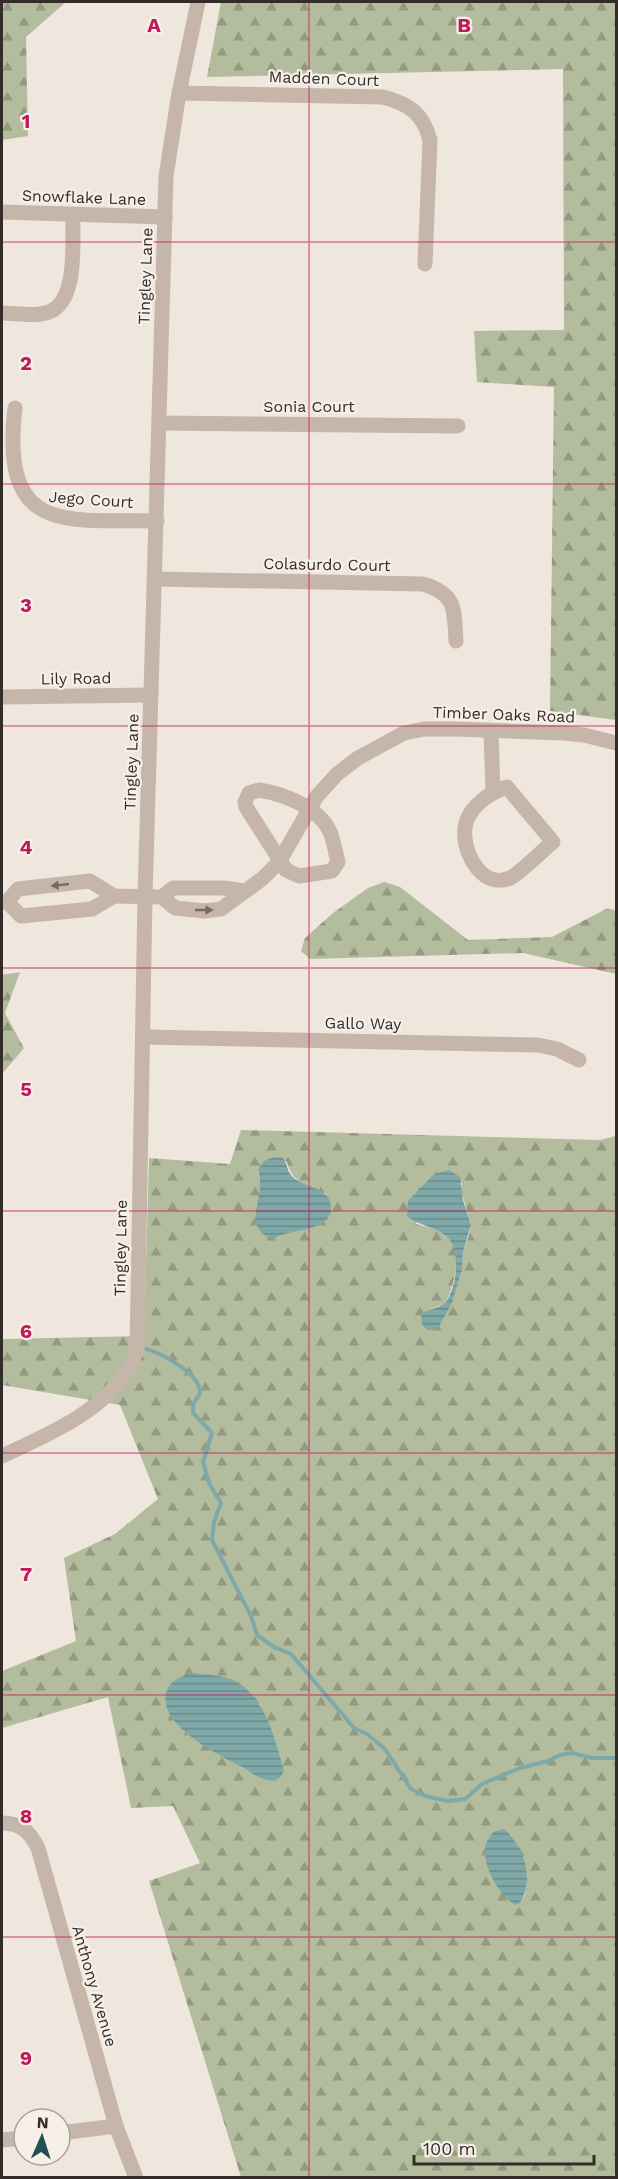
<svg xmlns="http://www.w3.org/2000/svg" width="618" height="2179" font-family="'Work Sans',sans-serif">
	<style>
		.forest { fill: url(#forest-firs); fill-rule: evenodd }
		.water { fill: url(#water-rules) }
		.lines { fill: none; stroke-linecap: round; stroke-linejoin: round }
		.stream { stroke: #7fa9a9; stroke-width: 4 }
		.minor { stroke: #c6b6aa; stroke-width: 15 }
		.oneway { fill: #766a63 }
		.grid { fill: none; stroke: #c2185b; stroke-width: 1.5; stroke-opacity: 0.55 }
		.labels { text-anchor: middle; stroke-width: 4.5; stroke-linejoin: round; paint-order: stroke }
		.street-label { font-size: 16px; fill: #342c29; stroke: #f7f0e8 }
		.grid-label { font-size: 20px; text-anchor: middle; font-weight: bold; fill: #c2185b; stroke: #f7f0e8; stroke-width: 4.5; stroke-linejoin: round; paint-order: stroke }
	</style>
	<defs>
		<pattern id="forest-firs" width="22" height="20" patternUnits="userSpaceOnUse" patternTransform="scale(1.5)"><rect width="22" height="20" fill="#b3bd9e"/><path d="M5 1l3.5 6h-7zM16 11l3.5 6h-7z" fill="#929a81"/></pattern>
		<pattern id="water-rules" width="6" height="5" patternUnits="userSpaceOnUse" patternTransform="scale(1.5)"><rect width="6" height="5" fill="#7fa9a9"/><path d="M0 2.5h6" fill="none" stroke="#698a8a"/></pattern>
	</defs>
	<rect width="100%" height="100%" fill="#efe6dd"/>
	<g class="forest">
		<polygon points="2,2 66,2 26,37 28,136 2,140"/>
		<polygon points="221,2 616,2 616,720 550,711 554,387 477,382 474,331 564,330 563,69 207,77"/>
		<polygon points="384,882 400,887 468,940 552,937 608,908 616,911 616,974 523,953 310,959 301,951 305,938 333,913 368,888"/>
		<polygon points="20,972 5,1013 24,1048 2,1074 2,975"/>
		<path d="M 241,1130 L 600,1140 L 616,1136 L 616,2173 L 612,2178 L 241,2177 L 149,1881 L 200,1863 L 173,1806 L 131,1808 L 108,1697 L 2,1728 L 2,1671 L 76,1641 L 64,1558 L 115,1534 L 158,1499 L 120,1405 L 2,1385 L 2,1339 L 144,1336 L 149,1158 L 230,1164 ZM 277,1157 L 287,1162 C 292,1183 308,1186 327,1194 L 310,1229 L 292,1230 L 274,1239 L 258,1173 L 264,1161 ZM 434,1174 L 462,1183 L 461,1190 L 471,1225 L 469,1235 L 463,1252 L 462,1269 L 434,1330 L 425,1311 L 445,1304 C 454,1285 464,1253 447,1236 C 439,1229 426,1227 416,1224 L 430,1179 ZM 260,1704 L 283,1771 L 268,1781 L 229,1760 L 187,1734 ZM 493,1832 L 527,1883 L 525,1895 L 520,1903 L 486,1844 Z"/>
	</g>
	<g class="water">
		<path d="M 277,1157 L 283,1158 C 287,1163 287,1170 291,1175 C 302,1189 331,1185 331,1208 C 331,1217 326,1222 318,1225 C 303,1233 291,1229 274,1239 C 243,1230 261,1204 260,1183 C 260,1175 256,1171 261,1165 C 264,1159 271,1158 277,1157 Z"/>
		<path d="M 449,1170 L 460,1177 L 463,1200 L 471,1225 L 463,1252 L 462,1269 L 452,1303 L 439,1326 L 434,1330 L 427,1330 L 422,1324 L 421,1314 C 428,1308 440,1309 446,1302 C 457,1286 462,1248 445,1235 C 433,1226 419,1226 407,1216 L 408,1201 L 434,1174 Z"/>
		<path d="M 194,1673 C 209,1675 227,1675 240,1684 C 266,1701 276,1742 284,1771 L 280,1778 C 276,1779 270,1781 266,1780 C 258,1778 249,1771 242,1767 C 219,1755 159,1726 166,1694 C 169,1680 182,1676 194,1673 Z"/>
		<path d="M 504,1829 C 524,1846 535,1880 520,1903 L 515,1905 C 498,1894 481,1864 486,1844 C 487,1840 491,1835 493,1832 Z"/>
	</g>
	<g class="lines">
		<path class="stream" d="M 146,1349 C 162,1353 199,1374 200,1391 C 200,1398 195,1398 194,1403 C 193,1404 193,1412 193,1413 L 212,1433 L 203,1462 L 209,1483 L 221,1503 L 214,1522 L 212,1540 L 251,1616 L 257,1635 L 274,1647 L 291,1654 L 354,1728 L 367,1734 L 385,1749 L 411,1789 L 425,1796 L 448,1801 L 465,1799 L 482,1784 L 520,1768 L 548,1761 L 560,1755 L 572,1753 L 592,1758 L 616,1758"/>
		<g class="minor">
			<path d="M 179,93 L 383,97 C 409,104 423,113 430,140 L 425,264"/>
			<polyline points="2,212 165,217"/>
			<path d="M 2,313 C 17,313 40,318 53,310 C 78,295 72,240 73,215"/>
			<path d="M 15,408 C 0,537 68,519 157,521"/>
			<polyline points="159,423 458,426"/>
			<path d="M 155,579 L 423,584 C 457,594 454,610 456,641"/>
			<polyline points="2,697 151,695"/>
			<polyline points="491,731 493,792"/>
			<path d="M 507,787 L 553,842 C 544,849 518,875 510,878 C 480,891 459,846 466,823 C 471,805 491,792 507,787 Z"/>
			<path d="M 259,790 C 283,794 317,806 329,830 C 334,839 335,852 338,862 L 332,871 L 299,876 L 286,870 L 246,807 L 245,802 L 249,793 Z"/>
			<polyline points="162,897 173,888 223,888 245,891"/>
			<polyline points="2,902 7,902 18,889 90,881 114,896 162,897 175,908 204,911 221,909 262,879 279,862 317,796 337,774 358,758 404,733 424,729 455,729 563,733 584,735 616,743"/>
			<polyline points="7,902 21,916 92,909 114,896"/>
			<polyline points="143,1037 538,1045 557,1049 579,1060"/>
			<path d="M 2,1456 C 47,1435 99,1414 128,1370 C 132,1364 134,1356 137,1349 L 145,897 L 166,176 L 179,93 L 198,2"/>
			<path d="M 2,1823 C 21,1823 30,1832 38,1848 L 116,2126 L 136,2178"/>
			<polyline points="60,2133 116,2126"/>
			<polyline points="2,2140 24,2138"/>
		</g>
	</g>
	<defs><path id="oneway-solid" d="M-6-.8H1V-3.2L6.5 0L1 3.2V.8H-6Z" transform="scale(1.5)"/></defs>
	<g class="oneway">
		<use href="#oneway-solid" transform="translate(60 885) rotate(174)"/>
		<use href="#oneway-solid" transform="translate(204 910)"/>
	</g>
	<path class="grid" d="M 309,2 L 309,2178M 2,242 L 616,242M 2,484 L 616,484M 2,726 L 616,726M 2,968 L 616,968M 2,1211 L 616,1211M 2,1453 L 616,1453M 2,1695 L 616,1695M 2,1937 L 616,1937"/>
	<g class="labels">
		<g class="street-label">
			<text transform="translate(324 78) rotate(2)" y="6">Madden Court</text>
			<text transform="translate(84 197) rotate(2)" y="6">Snowflake Lane</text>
			<text transform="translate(145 276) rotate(-88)" y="6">Tingley Lane</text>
			<text x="309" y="412">Sonia Court</text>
			<text transform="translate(91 499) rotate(4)" y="6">Jego Court</text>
			<text transform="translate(327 564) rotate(1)" y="6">Colasurdo Court</text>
			<text transform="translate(76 678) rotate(-1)" y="6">Lily Road</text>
			<text transform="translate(504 714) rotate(2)" y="6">Timber Oaks Road</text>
			<text transform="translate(131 762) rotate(-88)" y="6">Tingley Lane</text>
			<text transform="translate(363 1023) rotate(1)" y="6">Gallo Way</text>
			<text transform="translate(120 1248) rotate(-89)" y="6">Tingley Lane</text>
			<text transform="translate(95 1986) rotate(74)" y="6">Anthony Avenue</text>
		</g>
	</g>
	<g class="grid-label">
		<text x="154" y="32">A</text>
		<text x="464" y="32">B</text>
		<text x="26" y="128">1</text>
		<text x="26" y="370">2</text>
		<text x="26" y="612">3</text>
		<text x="26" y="854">4</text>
		<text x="26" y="1096">5</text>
		<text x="26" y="1338">6</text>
		<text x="26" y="1581">7</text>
		<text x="26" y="1823">8</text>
		<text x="26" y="2065">9</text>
	</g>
	<rect width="618" height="2179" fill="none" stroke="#342c29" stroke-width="6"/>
	<g transform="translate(42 2137) rotate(3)"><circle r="28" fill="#f7f0e8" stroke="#a9a29c" stroke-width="1.5"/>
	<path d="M0-4.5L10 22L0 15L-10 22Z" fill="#235051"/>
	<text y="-9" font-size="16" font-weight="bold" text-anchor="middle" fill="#342c29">N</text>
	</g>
	<path d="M414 2155v9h180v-9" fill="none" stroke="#342c29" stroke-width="3"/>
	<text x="423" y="2155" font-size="18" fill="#342c29" stroke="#f7f0e8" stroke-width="4.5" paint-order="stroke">100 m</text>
</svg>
